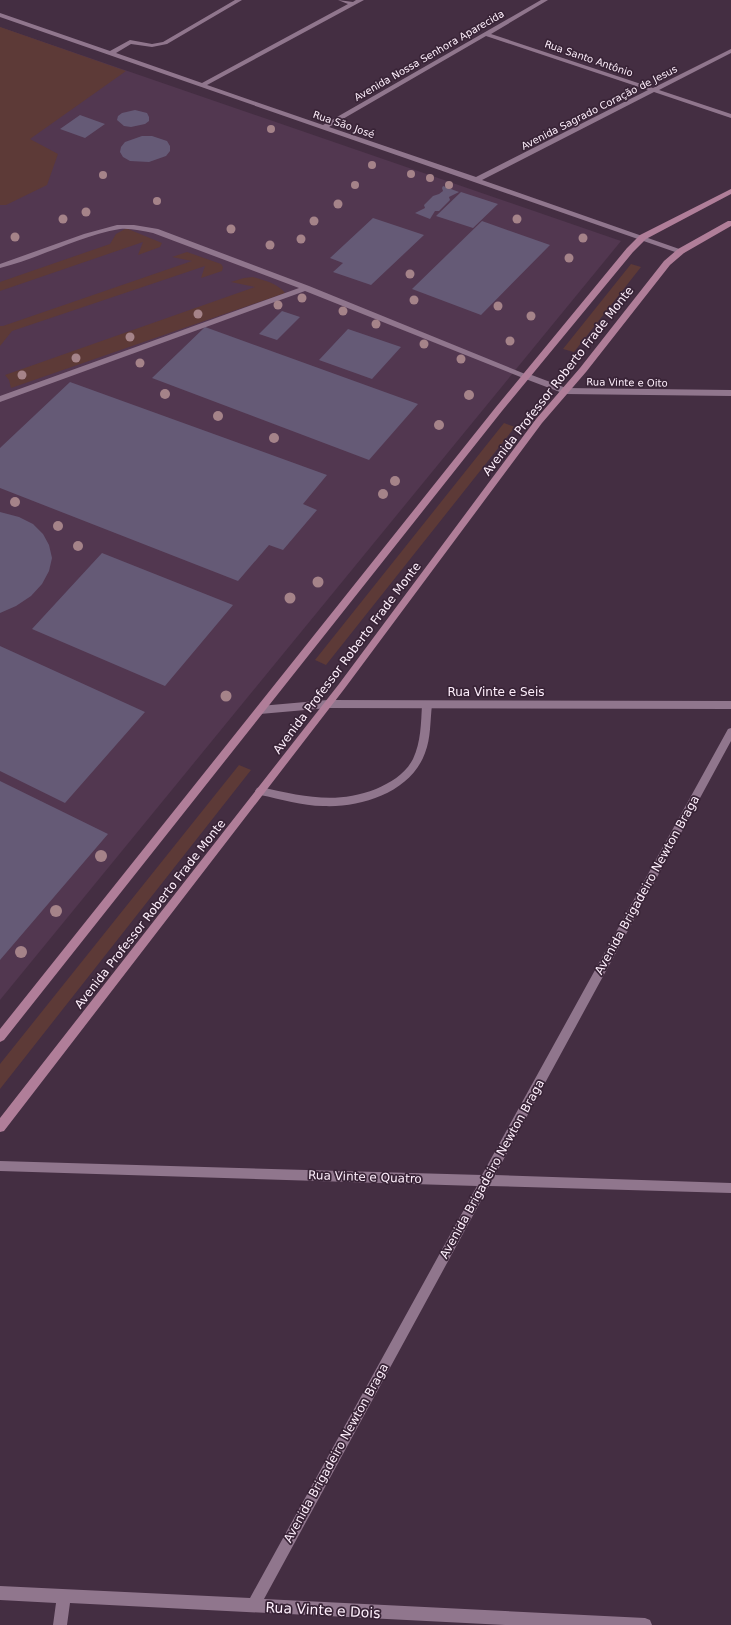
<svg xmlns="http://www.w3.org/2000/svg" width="731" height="1625" viewBox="0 0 731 1625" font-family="'DejaVu Sans',sans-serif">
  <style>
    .built { fill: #523750 }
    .green { fill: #5d3a37 }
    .building { fill: #655a76 }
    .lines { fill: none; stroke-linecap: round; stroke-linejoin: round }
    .service { fill: #90768d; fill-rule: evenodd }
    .minor { fill: #90768d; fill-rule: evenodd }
    .secondary { fill: #b07e99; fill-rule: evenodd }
    .tree { fill: #a58389 }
    .labels { text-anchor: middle; stroke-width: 3.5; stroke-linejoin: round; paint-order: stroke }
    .far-street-label { font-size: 10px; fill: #feeffc; stroke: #392437 }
    .street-label { font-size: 12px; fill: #feeffc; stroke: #392437 }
    .near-street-label { font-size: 14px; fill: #feeffc; stroke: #392437 }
  </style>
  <rect width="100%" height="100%" fill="#442e42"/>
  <!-- built -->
  <path class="built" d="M0,27L621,241L0,1000Z"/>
  <!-- green -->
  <path class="green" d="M0,27L126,71L30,139L58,154L47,185L6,205H0Z
    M125,229H128L162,243L160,247L138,255L143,242L0,291V282L110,244L116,234Z
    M187,252L221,264L223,267L222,271L201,278L205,266L12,331L0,346V326H3L192,261L172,257Z
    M631,264L641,267L574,352L563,349Z
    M253,277C265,281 277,283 285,293L11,388L9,380L5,375L255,287L231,282L244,278Z
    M504,423L515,427L326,665L315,660Z
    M239,765L251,770L0,1089V1064Z"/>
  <!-- building -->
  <path class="building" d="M135,110L147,113L149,117V121L145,124L131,127L124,126L117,120L118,116L122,113Z
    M80,115L105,124L85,138L60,129Z
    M142,136H152L167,141L170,146V151L166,156L149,162L130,161L123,157L120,152L121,147L125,142Z
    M443,186L459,192L449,197L450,200L439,211H435L430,219L415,213L425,208L424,205L433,196L439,194L443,191L442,188Z
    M461,192L498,204L473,228L436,216Z
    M373,218L424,235L371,285L333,272L343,263L330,258Z
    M482,221L550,245L481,315L412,289Z
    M282,311L300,317L277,340L259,334Z
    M205,327L418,404L369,460L152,378Z
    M348,329L401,347L372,379L319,360Z
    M70,382L327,475L303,504L317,510L283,550L269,545L238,581L0,488V448Z
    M0,512L19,517L33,524L43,534L49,545L52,558L49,571L42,584L31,596L16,606L0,613Z
    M102,553L233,605L165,686L32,629Z
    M0,646L145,712L65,803L0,771Z
    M0,781L108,834L0,960Z"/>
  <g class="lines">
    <!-- service -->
    <path class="service" d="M117,225H134L158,229L309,286L530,376L526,378H523L305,291L0,402V396L299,288L153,233C142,231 131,228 120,229C79,236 40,258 0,268V264L84,234Z
      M427,701L432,705C430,721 431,738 425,753C411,792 361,808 323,806C302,806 281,799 260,795L257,794L255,791L257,788L260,787C302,796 335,805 376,789C392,782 405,774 413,759C421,742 421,723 422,705Z"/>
    <!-- minor -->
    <path class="minor" d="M235,0H242L167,44L152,47L131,44L116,53L202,83L348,4L338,0L353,2L356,0H364L207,85L323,125L541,0H548L491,34L653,88L731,49V53L659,90L731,114V118L654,92L482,180L685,251L684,253H678L0,17V13L110,51L130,40L152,44L163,42ZM486,36L648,90L476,177L329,127Z
      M523,374H529L566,388L731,390V396L565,394L523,378Z
      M328,700L731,701V709L328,708L260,714L255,710L260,706Z
      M731,728V741L495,1175L731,1183V1193L489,1186L264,1599L645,1618L650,1620L652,1625H505L70,1603L67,1625H53L56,1603L0,1600V1586L250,1598L477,1186L0,1171V1161L482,1175L728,729Z"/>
    <!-- secondary -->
    <path class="secondary" d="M731,189V194L646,239L633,252L502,411L4,1040L0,1042V1029L496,407L627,248L640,235Z
      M728,221H731V226L684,253L670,265L586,372L542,423L345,688L4,1131L0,1132V1118L339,684L536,419L580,368L664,261L678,249Z"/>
  </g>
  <!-- trees -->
  <g class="tree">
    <circle cx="271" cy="129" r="4"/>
    <circle cx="372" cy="165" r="4"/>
    <circle cx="411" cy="174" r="4"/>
    <circle cx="103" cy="175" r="4"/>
    <circle cx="430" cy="178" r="4"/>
    <circle cx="355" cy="185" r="4"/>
    <circle cx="449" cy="185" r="4"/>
    <circle cx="157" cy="201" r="4"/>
    <circle cx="338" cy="204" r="4.5"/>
    <circle cx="86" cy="212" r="4.5"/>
    <circle cx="63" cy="219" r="4.5"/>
    <circle cx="517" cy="219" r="4.5"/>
    <circle cx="314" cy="221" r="4.5"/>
    <circle cx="231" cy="229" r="4.5"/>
    <circle cx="15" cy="237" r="4.5"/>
    <circle cx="583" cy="238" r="4.5"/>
    <circle cx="301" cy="239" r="4.5"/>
    <circle cx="270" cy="245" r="4.5"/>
    <circle cx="569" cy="258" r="4.5"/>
    <circle cx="410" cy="274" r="4.5"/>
    <circle cx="302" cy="298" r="4.5"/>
    <circle cx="414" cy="300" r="4.5"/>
    <circle cx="278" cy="305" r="4.5"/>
    <circle cx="498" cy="306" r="4.5"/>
    <circle cx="343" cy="311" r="4.5"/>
    <circle cx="198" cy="314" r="4.5"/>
    <circle cx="531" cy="316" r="4.5"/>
    <circle cx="376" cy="324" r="4.5"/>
    <circle cx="130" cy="337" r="4.5"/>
    <circle cx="510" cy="341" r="4.5"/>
    <circle cx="424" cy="344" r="4.5"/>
    <circle cx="76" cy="358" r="4.5"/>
    <circle cx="461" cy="359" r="4.5"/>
    <circle cx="140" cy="363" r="4.5"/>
    <circle cx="22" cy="375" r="4.5"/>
    <circle cx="165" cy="394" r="5"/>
    <circle cx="469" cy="395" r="5"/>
    <circle cx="218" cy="416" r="5"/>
    <circle cx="439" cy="425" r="5"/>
    <circle cx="274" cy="438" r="5"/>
    <circle cx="395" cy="481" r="5"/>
    <circle cx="383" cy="494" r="5"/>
    <circle cx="15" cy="502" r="5"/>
    <circle cx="58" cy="526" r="5"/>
    <circle cx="78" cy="546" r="5"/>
    <circle cx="318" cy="582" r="5.5"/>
    <circle cx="290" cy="598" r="5.5"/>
    <circle cx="226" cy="696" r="5.5"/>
    <circle cx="101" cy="856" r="6"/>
    <circle cx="56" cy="911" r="6"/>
    <circle cx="21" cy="952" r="6"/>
  </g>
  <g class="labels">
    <!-- far-street labels -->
    <g class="far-street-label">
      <text transform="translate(429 55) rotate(-30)" y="4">Avenida Nossa Senhora Aparecida</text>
      <text transform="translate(589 58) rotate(19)" y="4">Rua Santo Antônio</text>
      <text transform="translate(599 107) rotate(-27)" y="4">Avenida Sagrado Coração de Jesus</text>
      <text transform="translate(344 124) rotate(19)" y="4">Rua São José</text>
      <text transform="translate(627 382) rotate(1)" y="4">Rua Vinte e Oito</text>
    </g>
    <!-- street labels -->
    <g class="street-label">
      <text transform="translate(558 381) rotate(-52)" y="4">Avenida Professor Roberto Frade Monte</text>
      <text transform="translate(347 658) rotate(-53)" y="4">Avenida Professor Roberto Frade Monte</text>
      <text x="496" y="696">Rua Vinte e Seis</text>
      <text transform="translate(647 885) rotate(-61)" y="4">Avenida Brigadeiro Newton Braga</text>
      <text transform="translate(150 914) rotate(-52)" y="4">Avenida Professor Roberto Frade Monte</text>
      <text transform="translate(492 1169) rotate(-61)" y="4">Avenida Brigadeiro Newton Braga</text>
      <text transform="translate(365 1177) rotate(2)" y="4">Rua Vinte e Quatro</text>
      <text transform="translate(336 1453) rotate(-61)" y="4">Avenida Brigadeiro Newton Braga</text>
    </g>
    <!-- near-street labels -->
    <g class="near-street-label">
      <text transform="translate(323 1610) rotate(3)" y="5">Rua Vinte e Dois</text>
    </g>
  </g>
</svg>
